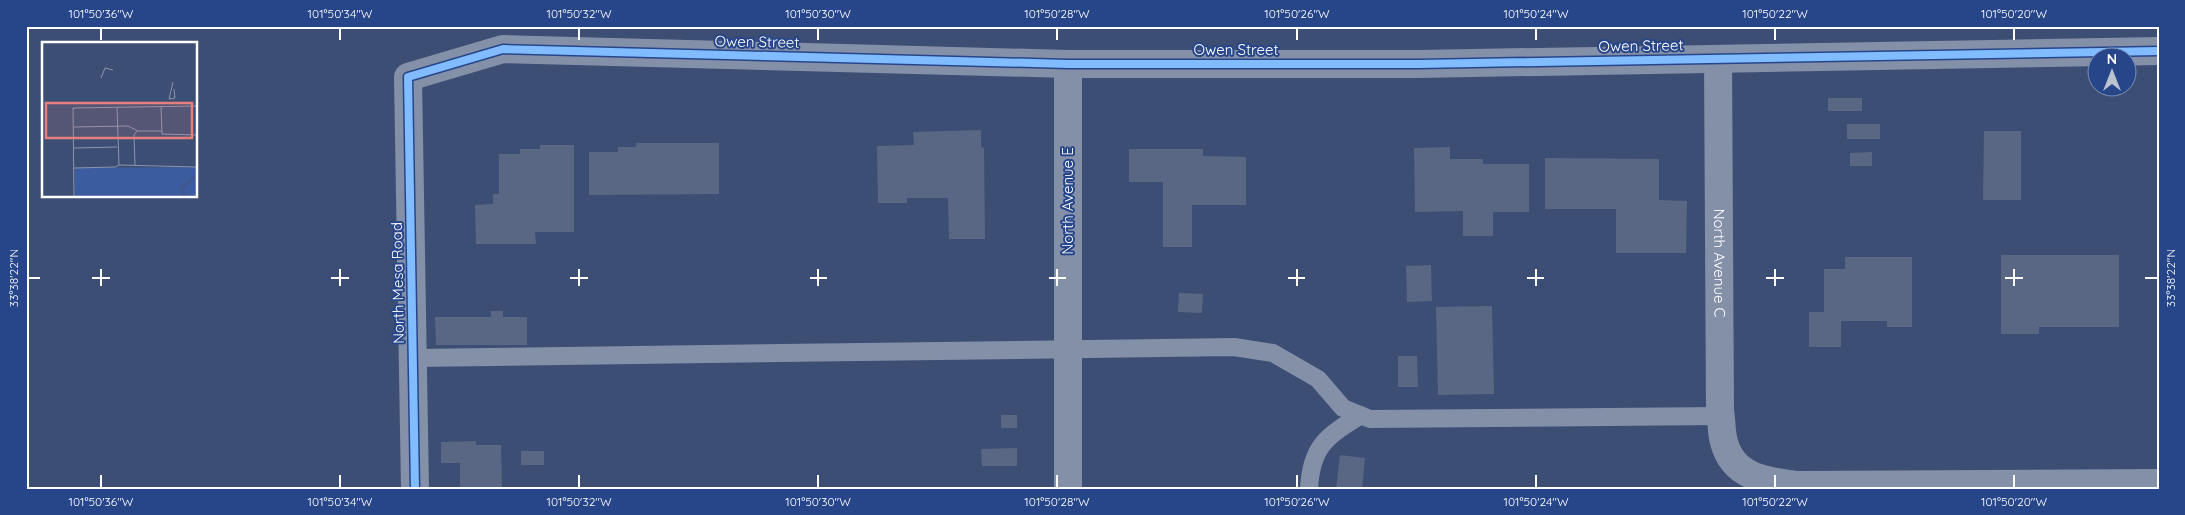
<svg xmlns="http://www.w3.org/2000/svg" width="2185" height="515" viewBox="0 0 2185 515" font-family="Quicksand,sans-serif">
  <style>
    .building { fill: #596784 }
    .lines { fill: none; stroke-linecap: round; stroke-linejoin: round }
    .service { stroke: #848fa8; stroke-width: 18 }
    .minor { stroke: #848fa8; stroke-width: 28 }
    .cycleway-casing { stroke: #27468a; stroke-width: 11 }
    .cycleway { stroke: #80bcff; stroke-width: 8 }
    .ticks { fill: none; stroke: #fff; stroke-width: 2 }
    .labels { text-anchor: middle; stroke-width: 4; stroke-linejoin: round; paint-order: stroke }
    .street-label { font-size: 15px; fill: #fff; stroke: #27468a }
    .inset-river { fill: none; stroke: #405686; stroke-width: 2.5 }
    .inset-road { fill: none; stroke: #8b95ac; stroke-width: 1 }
    .view { fill: #e67e7e; fill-opacity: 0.15; stroke: #e67e7e; stroke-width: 2.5 }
    .inset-edge { fill: none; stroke: #fff; stroke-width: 2.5 }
    .neatline { fill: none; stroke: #fff; stroke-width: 2 }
    .ticks-label { font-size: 12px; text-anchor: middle; fill: #fff }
  </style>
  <rect width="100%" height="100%" fill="#3d4e74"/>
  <!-- building -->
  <path class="building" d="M1828,98H1862V111H1828Z
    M1847,124H1880V139H1847Z
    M981,130V147L984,148L985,239H949L948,198H907V203H878L877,146L914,145L913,132Z
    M1984,131H2021V200H1983Z
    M636,143H719V194L589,195V152H618V147H636Z
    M540,145H574V232H535L536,244H476L475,205L493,204V194H499V154H520V149H540Z
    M1450,147V159H1483V164H1529V212H1493V236H1463V211L1415,212L1414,148Z
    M1129,149H1203V156L1246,157V205H1192V247H1163V182H1129Z
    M1872,152V166H1850V153Z
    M1545,158L1659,159V200L1687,201L1686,253H1616V209H1545Z
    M2001,255H2119V327H2039V334H2001Z
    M1845,257H1912V327H1887V321H1841V347H1809V312H1824V269H1845Z
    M1431,265L1432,301L1407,302L1406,266Z
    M1179,293L1203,294L1202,313L1178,312Z
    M1492,306L1494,394L1438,395L1436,307Z
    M491,311H503V317H527V345H436L435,317H491Z
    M1398,356H1417L1418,387H1398Z
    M1001,415H1017V428H1001Z
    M476,441V445H501L502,489H460V463H441V442Z
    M1017,448V466H982L981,449Z
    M521,451H544V465H521Z
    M1340,455L1365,458L1362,489H1336Z"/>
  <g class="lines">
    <!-- service -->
    <path class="service" d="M413,358L1234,347L1273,353L1318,379L1343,408L1370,419L1721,416
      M1309,489C1311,446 1327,436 1361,415"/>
    <!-- minor -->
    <g class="minor">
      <path id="s1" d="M1718,59L1720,411C1722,421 1721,432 1724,442C1733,477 1765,481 1796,485L2159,483"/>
      <path d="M1068,64V489"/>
      <path d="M415,489L408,77L503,49L1068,64H1419L2159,51"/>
    </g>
    <defs>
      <path id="cycleway" d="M415,489L408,77L503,49L1068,64H1419L2159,51"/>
    </defs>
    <!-- cycleway casing -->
    <use href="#cycleway" class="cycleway-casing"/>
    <!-- cycleway -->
    <use href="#cycleway" class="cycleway"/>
  </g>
  <!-- ticks -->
  <path class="ticks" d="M101,28V40M340,28V40M579,28V40M818,28V40M1057,28V40M1297,28V40M1536,28V40M1775,28V40M2014,28V40M101,269V286M340,269V286M579,269V286M818,269V286M1057,269V286M1297,269V286M1536,269V286M1775,269V286M2014,269V286M28,278H40M92,278H110M331,278H349M570,278H588M810,278H827M1049,278H1066M1288,278H1305M1527,278H1544M1766,278H1784M2005,278H2023M2145,278H2158M101,475V488M340,475V488M579,475V488M818,475V488M1057,475V488M1297,475V488M1536,475V488M1775,475V488M2014,475V488"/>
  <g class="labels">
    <!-- street labels -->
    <g class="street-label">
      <text transform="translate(757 42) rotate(1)" y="5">Owen Street</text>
      <text transform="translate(1641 46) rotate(-1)" y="5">Owen Street</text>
      <text x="1236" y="55">Owen Street</text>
      <text transform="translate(1068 201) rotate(-90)" y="5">North Avenue E</text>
      <text dy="5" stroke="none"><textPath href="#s1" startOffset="204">North Avenue C</textPath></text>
      <text transform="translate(398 283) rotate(-91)" y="5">North Mesa Road</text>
    </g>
  </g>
  <!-- overview -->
  <g transform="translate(42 42)">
    <rect width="155" height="155" fill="#3d4e74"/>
    <path d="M155,125V155H33V126Z" fill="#3c5ca0"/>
    <path class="inset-river" d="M143,155L139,146L155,133"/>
    <path class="inset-road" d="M59,36L63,26L71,28M131,40L127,57L133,56L132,47M75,65L77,123M119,65L120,92L155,93M32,85L86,84L96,89H119M32,106L75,105M93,123L92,93L95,89M32,126L73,125L77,123L155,125M32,155L31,66L155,64"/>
    <path class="view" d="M4,61H150V96H4Z"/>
    <rect width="155" height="155" class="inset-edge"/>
  </g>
  <!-- border -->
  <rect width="2185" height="515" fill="none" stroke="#27468a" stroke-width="55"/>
  <!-- north arrow -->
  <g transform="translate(2112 72)"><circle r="24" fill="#27468a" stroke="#7d90b9"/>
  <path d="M0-4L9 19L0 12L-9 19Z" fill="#bbc1ce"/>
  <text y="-8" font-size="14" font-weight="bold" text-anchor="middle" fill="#ffffff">N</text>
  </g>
  <rect x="28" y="28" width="2130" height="460" class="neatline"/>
  <g class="ticks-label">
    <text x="101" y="18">101°50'36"W</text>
    <text x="340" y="18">101°50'34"W</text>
    <text x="579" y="18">101°50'32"W</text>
    <text x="818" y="18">101°50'30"W</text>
    <text x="1057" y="18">101°50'28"W</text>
    <text x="1297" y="18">101°50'26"W</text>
    <text x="1536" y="18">101°50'24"W</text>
    <text x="1775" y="18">101°50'22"W</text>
    <text x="2014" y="18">101°50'20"W</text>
    <text transform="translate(14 278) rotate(-90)" y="4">33°38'22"N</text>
    <text transform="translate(2171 278) rotate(-90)" y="4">33°38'22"N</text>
    <text x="101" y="506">101°50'36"W</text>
    <text x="340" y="506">101°50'34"W</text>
    <text x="579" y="506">101°50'32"W</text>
    <text x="818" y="506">101°50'30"W</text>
    <text x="1057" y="506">101°50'28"W</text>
    <text x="1297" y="506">101°50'26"W</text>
    <text x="1536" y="506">101°50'24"W</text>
    <text x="1775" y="506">101°50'22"W</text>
    <text x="2014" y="506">101°50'20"W</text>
  </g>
</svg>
